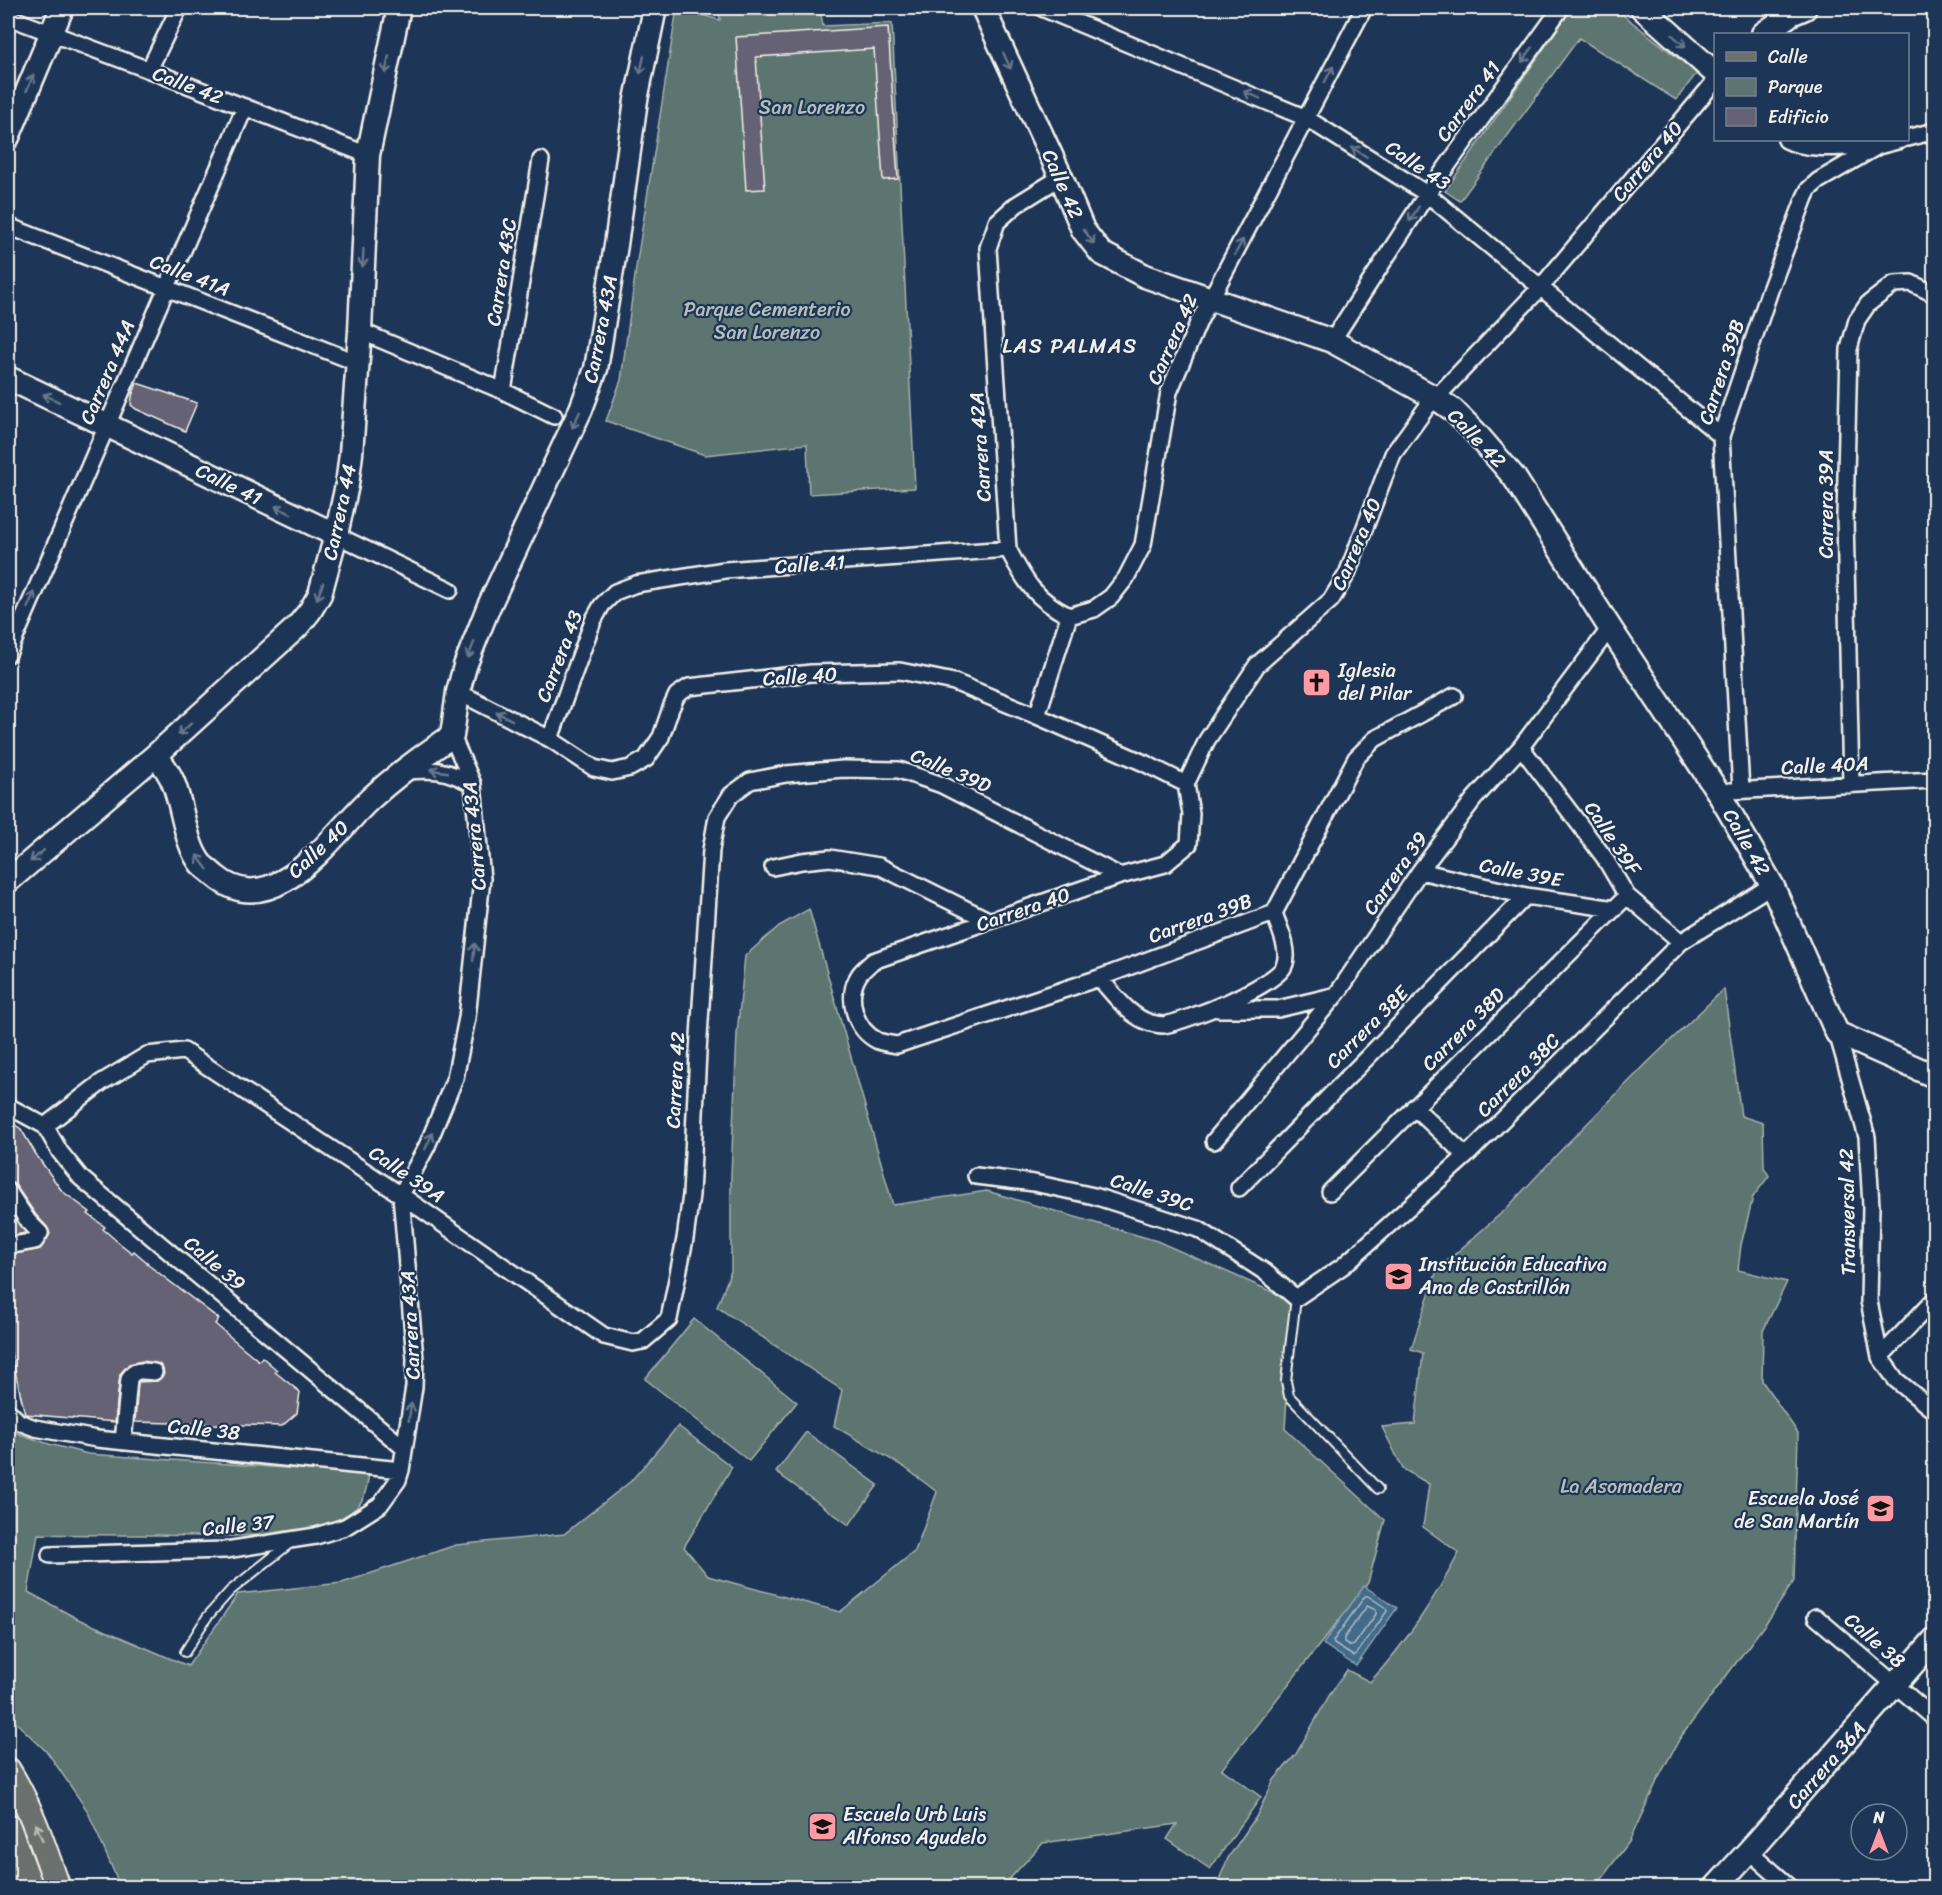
<svg xmlns="http://www.w3.org/2000/svg" width="1942" height="1895" viewBox="0 0 1942 1895" font-family="Sriracha,sans-serif">
  <style>
    .green { fill: #5c7470; stroke: #a8b2ac; stroke-width: 1.5 }
    .water { fill: #436b8a; stroke: #8aa1b0; stroke-width: 1.5 }
    .lines { fill: none; stroke-linecap: round; stroke-linejoin: round }
    .shore { stroke: #adbbc2; stroke-width: 1.5 }
    .building { fill: #666275; stroke: #f4f1e8; stroke-width: 1.5 }
    .lane-casing { stroke: #f4f1e8; stroke-width: 12 }
    .street-casing { stroke: #f4f1e8; stroke-width: 20 }
    .secondary-casing { stroke: #f4f1e8; stroke-width: 27 }
    .primary-casing { stroke: #f4f1e8; stroke-width: 28 }
    .lane { stroke: #1d3557; stroke-width: 8 }
    .street { stroke: #1d3557; stroke-width: 15 }
    .secondary { stroke: #1d3557; stroke-width: 22 }
    .primary { stroke: #6b706d; stroke-width: 24 }
    .oneway { stroke: #68778a }
    .oneway2 { stroke: #bdbdb7 }
    .labels { text-anchor: middle; stroke-width: 4.5; stroke-linejoin: round; paint-order: stroke }
    .street-label { font-size: 20px; fill: #f4f1e8; stroke: #1d3557 }
    .park-label { font-size: 20px; fill: #b7bfb8; stroke: #1d3557 }
    .poi-label { font-size: 20px; fill: #f4f1e8; stroke: #1d3557; text-anchor: start }
    .neighbourhood-label { font-size: 21px; letter-spacing: 1.5px; fill: #f4f1e8; stroke: #1d3557 }
  </style>
  <rect width="100%" height="100%" fill="#1d3557"/>
  <filter id="ink" filterUnits="userSpaceOnUse"><feTurbulence type="fractalNoise" baseFrequency=".0167" numOctaves="2"/><feDisplacementMap in="SourceGraphic" scale="12" xChannelSelector="R" yChannelSelector="G"/><feConvolveMatrix kernelMatrix="1 2 1 2 8 2 1 2 1" color-interpolation-filters="sRGB"/></filter>
  <g filter="url(#ink)">
    <!-- green -->
    <path class="green" d="M677,8L720,20L719,8H820L823,26L892,23L915,488L809,494L807,444L705,455L606,421L621,380L637,261Z
      M1572,8H1614L1697,73L1676,100L1579,38L1460,201L1445,191Z
      M809,909L893,1205L987,1191L1157,1241L1293,1301L1285,1429L1385,1520L1368,1583L1222,1769L1261,1797L1210,1869L1167,1839L1177,1824L1043,1843L1002,1887L121,1888L87,1810L48,1753L8,1715V1430L49,1444L88,1454L369,1474C367,1486 365,1500 356,1508C316,1543 209,1536 158,1535C118,1535 78,1535 38,1534L28,1592L78,1619L188,1666L238,1594L342,1583L456,1545L564,1534L631,1481L678,1426L732,1467L684,1547L708,1576L840,1612L915,1551L937,1492L904,1467L834,1426L842,1390L717,1307L731,1271V1175L737,1034L745,956L779,926Z
      M1724,989L1741,1116L1763,1123L1764,1167L1769,1176L1753,1197L1741,1245L1738,1270L1787,1282L1763,1331L1762,1381L1798,1433L1794,1581L1771,1616L1680,1738L1658,1779L1629,1842L1595,1887H1216L1228,1858L1256,1817L1274,1780L1296,1754L1329,1696L1347,1670L1370,1682C1407,1642 1433,1601 1459,1553L1423,1527L1429,1484L1403,1469L1382,1427L1415,1424L1423,1353L1411,1349L1437,1270L1506,1209L1566,1145L1647,1063Z
      M694,1319L797,1402L749,1461L645,1379Z
      M806,1432L878,1485L849,1525L776,1472Z"/>
    <!-- water -->
    <path class="water" d="M1364,1586L1397,1608L1356,1666L1323,1644Z"/>
    <g class="lines">
      <!-- shore -->
      <path class="shore" d="M1365,1596H1368L1386,1608L1387,1611L1356,1655L1353,1656L1334,1644L1333,1641Z
        M1367,1606L1376,1610V1614L1354,1645L1351,1646L1344,1642V1638Z"/>
    </g>
    <!-- building -->
    <path class="building" d="M888,27L898,179L883,180L874,49L756,57L765,189L746,190L736,37Z
      M137,383L197,403L185,431L136,409L131,405L132,396Z
      M8,1120L21,1129L37,1156L62,1191L90,1212L88,1214L105,1227L103,1229L118,1242L132,1253L134,1251L148,1263L147,1264L219,1319L215,1324L259,1361L262,1357L277,1370L275,1372L300,1392L297,1413L282,1426L135,1422L138,1382L157,1381L164,1374L163,1369L159,1364L143,1361L129,1364L120,1374L115,1422L25,1414L8,1341V1255L40,1249L50,1234L47,1227L36,1215L16,1186L8,1181Z
      M8,1208L20,1226L26,1233L8,1236Z"/>
    <g class="lines">
      <defs>
        <path id="lane" d="M1296,1298L1286,1381L1289,1396L1378,1489
          M185,1652L207,1617L230,1591L289,1544"/>
        <path id="street" d="M1042,8L1306,118L1427,194L1721,436
          M8,17L149,70L368,155
          M149,70L179,8
          M1908,138L1934,131
          M1786,140C1808,152 1850,146 1875,146
          M1061,177L1016,205L997,222L988,248L1008,549C1025,582 1035,599 1069,616
          M8,226L358,363
          M360,331L503,391L554,416
          M1332,341L1427,194L1561,8
          M503,391L541,160
          M336,535L450,590
          M1069,616L1094,609L1111,597L1126,578L1143,545L1169,392L1199,321L1364,8
          M8,654L245,107
          M458,692L550,739L594,768L612,772L630,768L646,759L661,737L671,708L677,695L689,687L811,673L900,671L954,682L1037,716L1144,763L1186,784
          M1454,696L1375,739L1356,758L1274,913L1099,978L897,1045C891,1044 884,1043 878,1041C855,1030 845,997 859,975C862,970 869,965 873,961L1120,876L1165,864L1189,844L1191,814L1186,784L1207,740L1257,665L1331,600L1347,574L1393,454L1427,407L1541,287L1716,80
          M1037,716L1069,616
          M550,739L593,621L602,605L615,592L636,584L725,570L1008,549
          M1521,747L1604,857L1627,896L1681,942
          M404,771C435,769 445,769 473,784
          M1851,785L1845,517L1849,349L1857,320L1868,304L1894,284L1911,283L1934,294
          M1741,790L1721,436L1770,290L1805,197L1809,189L1818,181L1878,146L1901,140
          M1730,791L1934,780
          M773,867L802,861L830,858L879,866L988,920
          M1420,871L1526,896L1615,909
          M1099,978C1114,994 1129,1017 1151,1023C1155,1024 1160,1025 1164,1025C1187,1021 1275,986 1284,966C1291,951 1279,928 1274,913
          M1218,1009H1278L1333,996
          M1837,1033L1867,1137L1871,1206L1869,1301L1880,1357L1896,1380L1934,1411
          M8,1106L45,1126L60,1152L81,1178L404,1448
          M1414,1107L1466,1156
          M45,1126L102,1082L147,1055L184,1051L401,1195L604,1336L633,1343L643,1341L669,1319L685,1239L691,1195L698,1052L711,850L717,817L731,795L750,781L786,774L843,769L899,770L942,785L1120,876
          M1214,1141L1339,991L1420,871L1474,799L1521,747L1610,628
          M976,1176L1034,1183L1094,1196L1198,1229L1265,1272L1296,1298L1343,1266L1466,1156L1681,942L1772,885
          M1239,1188L1526,896
          M8,1191L28,1221L40,1233L35,1241L8,1246
          M1330,1192L1627,896
          M1880,1357L1934,1300
          M8,1411L19,1422L35,1428L97,1439L401,1470
          M123,1442L129,1379C134,1368 144,1371 154,1372
          M50,1555L226,1550L316,1536L345,1527L380,1505L398,1480L401,1470L414,1387L415,1359L401,1195L427,1146L455,1078L467,1018L482,879L473,784L452,736
          M1816,1617L1934,1718
          M1749,1851L1791,1888"/>
        <path id="secondary" d="M983,8L1061,177L1083,230L1101,253L1145,276L1332,341L1437,399L1453,410L1475,432L1514,477L1610,628L1718,792L1772,885L1837,1033L1934,1076
          M1642,8L1716,74
          M1763,34L1791,14L1805,8
          M8,137L62,8
          M8,378L336,535
          M156,755C162,763 169,772 173,782C183,806 185,844 201,864C205,868 211,872 215,876C273,925 331,836 369,800C396,775 422,756 452,736L458,692L465,666L488,608L581,409L596,369L616,245L636,100L655,8
          M8,881L156,755L297,627L310,611L320,594L336,535L347,485L351,454L360,331L368,155L399,8
          M1715,1888L1757,1842L1934,1640"/>
        <path id="primary" d="M8,1770C31,1807 44,1847 58,1888
          M8,1827L31,1888
          M8,1883L10,1888"/>
      </defs>
      <!-- lane casing -->
      <use href="#lane" class="lane-casing"/>
      <!-- street casing -->
      <use href="#street" class="street-casing"/>
      <!-- secondary casing -->
      <use href="#secondary" class="secondary-casing"/>
      <!-- primary casing -->
      <use href="#primary" class="primary-casing"/>
      <!-- lane -->
      <use href="#lane" class="lane"/>
      <!-- street -->
      <use href="#street" class="street"/>
      <!-- secondary -->
      <use href="#secondary" class="secondary"/>
      <!-- primary -->
      <use href="#primary" class="primary"/>
    </g>
    <!-- one-way arrows -->
    <defs><path id="oneway-shaft" d="M-6 0H5M1.5-3L5.5 0L1.5 3" fill="none" stroke-width="1.6" stroke-linecap="round" stroke-linejoin="round" transform="scale(1.5)"/></defs>
    <g class="oneway">
      <use href="#oneway-shaft" transform="translate(1679 41) rotate(42)"/>
      <use href="#oneway-shaft" transform="translate(1527 55) rotate(126)"/>
      <use href="#oneway-shaft" transform="translate(1007 61) rotate(65)"/>
      <use href="#oneway-shaft" transform="translate(387 65) rotate(102)"/>
      <use href="#oneway-shaft" transform="translate(642 65) rotate(102)"/>
      <use href="#oneway-shaft" transform="translate(1329 74) rotate(-62)"/>
      <use href="#oneway-shaft" transform="translate(30 83) rotate(-67)"/>
      <use href="#oneway-shaft" transform="translate(1252 95) rotate(-157)"/>
      <use href="#oneway-shaft" transform="translate(1359 152) rotate(-148)"/>
      <use href="#oneway-shaft" transform="translate(1414 214) rotate(123)"/>
      <use href="#oneway-shaft" transform="translate(1089 237) rotate(54)"/>
      <use href="#oneway-shaft" transform="translate(1239 247) rotate(-62)"/>
      <use href="#oneway-shaft" transform="translate(363 258) rotate(93)"/>
      <use href="#oneway-shaft" transform="translate(51 398) rotate(-154)"/>
      <use href="#oneway-shaft" transform="translate(576 420) rotate(115)"/>
      <use href="#oneway-shaft" transform="translate(283 510) rotate(-154)"/>
      <use href="#oneway-shaft" transform="translate(320 591) rotate(110)"/>
      <use href="#oneway-shaft" transform="translate(31 600) rotate(-67)"/>
      <use href="#oneway-shaft" transform="translate(471 650) rotate(112)"/>
      <use href="#oneway-shaft" transform="translate(504 716) rotate(-153)"/>
      <use href="#oneway-shaft" transform="translate(185 729) rotate(138)"/>
      <use href="#oneway-shaft" transform="translate(439 771) rotate(-172)"/>
      <use href="#oneway-shaft" transform="translate(37 856) rotate(140)"/>
      <use href="#oneway-shaft" transform="translate(202 862) rotate(-127)"/>
      <use href="#oneway-shaft" transform="translate(474 952) rotate(-84)"/>
      <use href="#oneway-shaft" transform="translate(429 1141) rotate(-65)"/>
      <use href="#oneway-shaft" transform="translate(410 1412) rotate(-81)"/>
    </g>
    <use class="oneway2" href="#oneway-shaft" transform="translate(39 1832) rotate(-113)"/>
  </g>
  <!-- icons -->
  <defs>
    <symbol id="church-square" viewBox="-11 -11 22 22"><rect x="-9" y="-9" width="18" height="18" rx="4" fill="#ff9aa2" stroke="#1d3557"/><path d="M-1.2-6h2.4v3.5h3.3v2.4h-3.3V6h-2.4V-.1h-3.3v-2.4h3.3Z" fill="#111"/></symbol>
    <symbol id="school-square" viewBox="-11 -11 22 22"><rect x="-9" y="-9" width="18" height="18" rx="4" fill="#ff9aa2" stroke="#1d3557"/><path d="M0-5L7-2L0 1L-7-2ZM-4 1L0 2.5L4 1V4Q0 6-4 4Z" fill="#111"/></symbol>
  </defs>
  <g fill-rule="evenodd">
    <use href="#church-square" x="1300" y="666" width="33" height="33"/>
    <use href="#school-square" x="1382" y="1260" width="33" height="33"/>
    <use href="#school-square" x="1864" y="1492" width="33" height="33"/>
    <use href="#school-square" x="806" y="1810" width="33" height="33"/>
  </g>
  <g class="labels">
    <!-- street labels -->
    <g class="street-label">
      <text transform="translate(188 85) rotate(21)" y="7">Calle 42</text>
      <text transform="translate(1468 101) rotate(-54)" y="7">Carrera 41</text>
      <text transform="translate(1647 161) rotate(-50)" y="7">Carrera 40</text>
      <text transform="translate(1418 165) rotate(34)" y="7">Calle 43</text>
      <text transform="translate(1063 184) rotate(66)" y="7">Calle 42</text>
      <text transform="translate(501 272) rotate(-81)" y="7">Carrera 43C</text>
      <text transform="translate(190 275) rotate(21)" y="7">Calle 41A</text>
      <text transform="translate(600 329) rotate(-79)" y="7">Carrera 43A</text>
      <text transform="translate(1172 339) rotate(-66)" y="7">Carrera 42</text>
      <text transform="translate(107 372) rotate(-67)" y="7">Carrera 44A</text>
      <text transform="translate(1721 372) rotate(-72)" y="7">Carrera 39B</text>
      <text transform="translate(1477 438) rotate(46)" y="7">Calle 42</text>
      <text transform="translate(980 447) rotate(-94)" y="7">Carrera 42A</text>
      <text transform="translate(229 484) rotate(26)" y="7">Calle 41</text>
      <text transform="translate(1826 504) rotate(-90)" y="7">Carrera 39A</text>
      <text transform="translate(339 512) rotate(-78)" y="7">Carrera 44</text>
      <text transform="translate(1356 544) rotate(-67)" y="7">Carrera 40</text>
      <text transform="translate(810 564) rotate(-4)" y="7">Calle 41</text>
      <text transform="translate(559 656) rotate(-69)" y="7">Carrera 43</text>
      <text transform="translate(800 676) rotate(-4)" y="7">Calle 40</text>
      <text transform="translate(1825 765) rotate(-3)" y="7">Calle 40A</text>
      <text transform="translate(951 770) rotate(23)" y="7">Calle 39D</text>
      <text transform="translate(474 836) rotate(-95)" y="7">Carrera 43A</text>
      <text transform="translate(1613 838) rotate(56)" y="7">Calle 39F</text>
      <text transform="translate(1747 842) rotate(60)" y="7">Calle 42</text>
      <text transform="translate(318 849) rotate(-43)" y="7">Calle 40</text>
      <text transform="translate(1521 872) rotate(11)" y="7">Calle 39E</text>
      <text transform="translate(1395 873) rotate(-55)" y="7">Carrera 39</text>
      <text transform="translate(1023 909) rotate(-19)" y="7">Carrera 40</text>
      <text transform="translate(1200 918) rotate(-20)" y="7">Carrera 39B</text>
      <text transform="translate(1367 1027) rotate(-45)" y="7">Carrera 38E</text>
      <text transform="translate(1463 1029) rotate(-45)" y="7">Carrera 38D</text>
      <text transform="translate(1518 1075) rotate(-45)" y="7">Carrera 38C</text>
      <text transform="translate(675 1080) rotate(-87)" y="7">Carrera 42</text>
      <text transform="translate(407 1174) rotate(34)" y="7">Calle 39A</text>
      <text transform="translate(1152 1192) rotate(18)" y="7">Calle 39C</text>
      <text transform="translate(1847 1212) rotate(-91)" y="7">Transversal 42</text>
      <text transform="translate(215 1263) rotate(40)" y="7">Calle 39</text>
      <text transform="translate(410 1325) rotate(-93)" y="7">Carrera 43A</text>
      <text transform="translate(204 1429) rotate(6)" y="7">Calle 38</text>
      <text transform="translate(238 1525) rotate(-6)" y="7">Calle 37</text>
      <text transform="translate(1875 1640) rotate(41)" y="7">Calle 38</text>
      <text transform="translate(1826 1765) rotate(-49)" y="7">Carrera 36A</text>
    </g>
    <!-- park labels -->
    <g class="park-label">
      <text x="812" y="114">San Lorenzo</text>
      <text x="767" y="316">Parque Cementerio<tspan x="767" dy="23">San Lorenzo</tspan></text>
      <text x="1621" y="1493">La Asomadera</text>
    </g>
    <!-- poi labels -->
    <g class="poi-label">
      <text x="1338" y="677">Iglesia<tspan x="1338" dy="23">del Pilar</tspan></text>
      <text x="1419" y="1271">Institución Educativa<tspan x="1419" dy="23">Ana de Castrillón</tspan></text>
      <text x="1859" y="1505" text-anchor="end">Escuela José<tspan x="1859" dy="23">de San Martín</tspan></text>
      <text x="843" y="1821">Escuela Urb Luis<tspan x="843" dy="23">Alfonso Agudelo</tspan></text>
    </g>
    <!-- neighbourhood labels -->
    <g class="neighbourhood-label">
      <text x="1070" y="353">LAS PALMAS</text>
    </g>
  </g>
  <!-- margin -->
  <rect width="1942" height="1895" fill="none" stroke="#1d3557" stroke-width="30"/>
  <rect x="15" y="15" width="1912" height="1865" fill="none" stroke="#f4f1e8" stroke-width="2" filter="url(#ink)"/>
  <!-- legend -->
  <rect x="1714" y="33" width="195" height="108" fill="#1d3557" stroke="#738091" stroke-width="1.5"/>
  <rect x="1726" y="52" width="30" height="9" fill="#6b706d" stroke="#738091" stroke-width="1.5"/>
  <text x="1768" y="63" font-size="18" fill="#f4f1e8">Calle</text>
  <rect x="1726" y="78" width="30" height="18" fill="#5c7470" stroke="#738091" stroke-width="1.5"/>
  <text x="1768" y="93" font-size="18" fill="#f4f1e8">Parque</text>
  <rect x="1726" y="108" width="30" height="18" fill="#666275" stroke="#738091" stroke-width="1.5"/>
  <text x="1768" y="123" font-size="18" fill="#f4f1e8">Edificio</text>
  <!-- north arrow -->
  <g transform="translate(1879 1832)"><circle r="28" fill="#1d3557" stroke="#738091" stroke-width="1.5"/>
  <path d="M0-4.5L10 22L0 15L-10 22Z" fill="#ff9aa2"/>
  <text y="-9" font-size="16" font-weight="bold" text-anchor="middle" fill="#f4f1e8">N</text>
  </g>
</svg>
